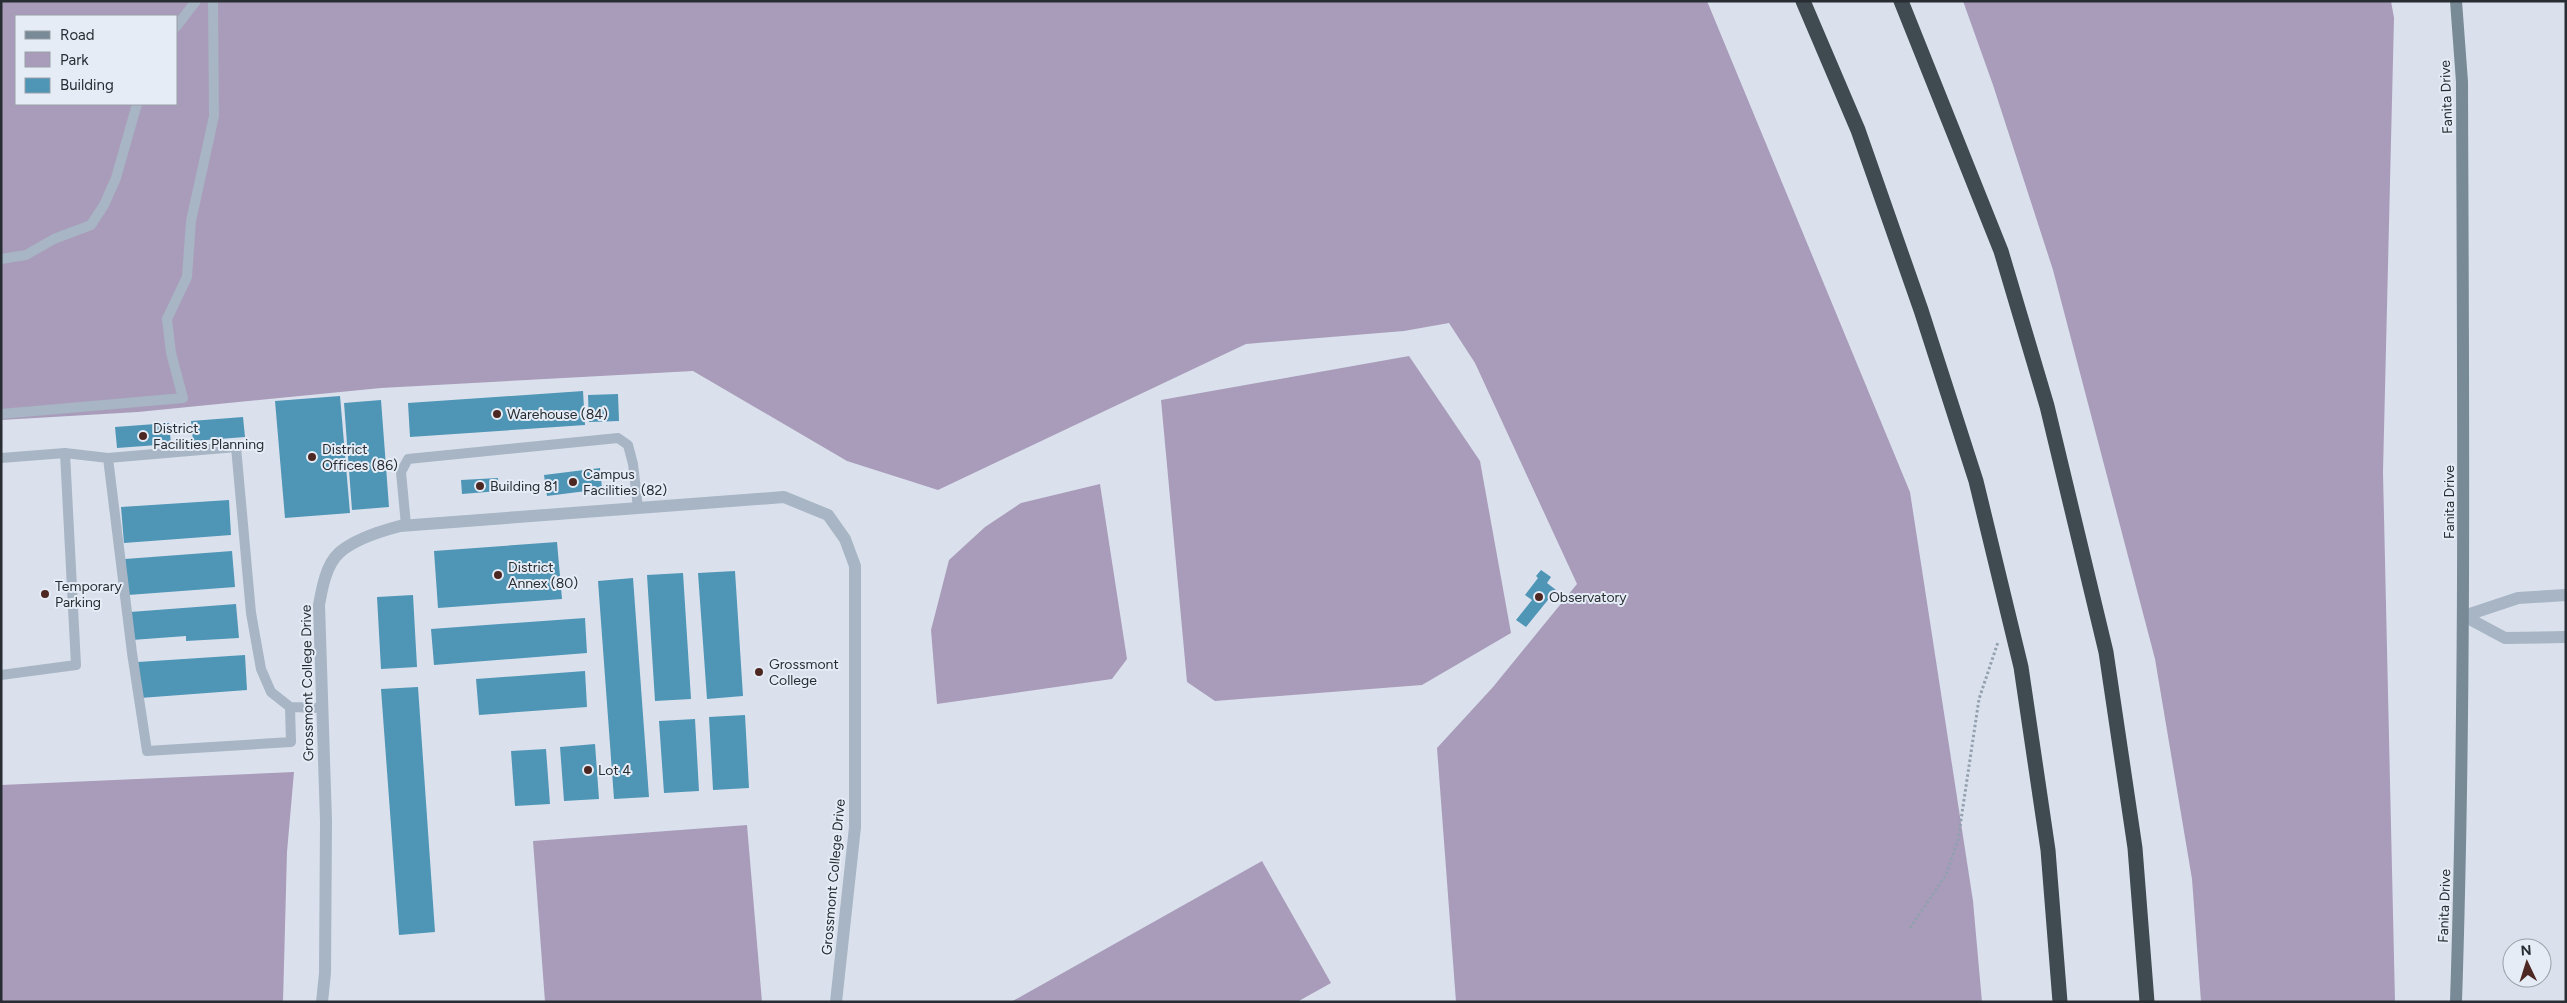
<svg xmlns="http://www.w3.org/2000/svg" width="2567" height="1003" viewBox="0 0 2567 1003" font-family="Figtree,sans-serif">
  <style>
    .green { fill: #a99cba; fill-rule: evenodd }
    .building { fill: #4f95b6 }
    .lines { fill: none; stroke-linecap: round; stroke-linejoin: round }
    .path { stroke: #92a0af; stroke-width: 3; stroke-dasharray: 2.5 2.5; stroke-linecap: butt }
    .service { stroke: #a7b5c4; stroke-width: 10 }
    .tertiary { stroke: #a7b5c4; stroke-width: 12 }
    .secondary { stroke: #798a97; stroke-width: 12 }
    .motorway { stroke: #3f4a51; stroke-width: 15 }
    .poi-dot { fill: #4d2822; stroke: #e5ecf6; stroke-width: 2 }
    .labels { text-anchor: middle; stroke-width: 4; stroke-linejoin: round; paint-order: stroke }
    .street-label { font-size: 14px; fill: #272d32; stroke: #e5ecf6 }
    .poi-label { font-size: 14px; fill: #272d32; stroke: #e5ecf6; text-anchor: start }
  </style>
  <rect width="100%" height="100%" fill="#dae1ed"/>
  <!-- green -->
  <path class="green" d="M1,1H1707L1910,492L1973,901L1982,1002H1456L1437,748L1493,687L1577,584L1475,363L1449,323L1404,331L1246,344L938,490L847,461L693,371L381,388L138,412L1,420ZM16,16H176V104H16Z
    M1963,1H2391L2394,18L2383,472L2395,1002H2201L2192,879L2155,659L2053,270L1993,85Z
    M1409,356L1480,461L1511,633L1422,685L1215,701L1187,682L1161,400Z
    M1100,484L1127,659L1112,679L937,704L931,630L949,560L985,527L1021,503Z
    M294,772L287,852L283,1002H1V785Z
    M747,825L762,1002H545L533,841Z
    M1262,861L1331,983L1297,1002H1011Z"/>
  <!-- building -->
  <path class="building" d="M583,391L585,425L410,437L408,403Z
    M618,394L619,421L589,422L588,395Z
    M340,396L350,513L285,518L275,401Z
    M381,400L389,507L352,510L344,403Z
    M243,417L245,437L193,441L191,421Z
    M169,423L171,444L117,448L115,427Z
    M600,468L602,489L547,496L544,475Z
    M498,478L499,491L462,494L461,480Z
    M229,500L231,535L124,543L121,507Z
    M557,542L562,599L438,608L434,551Z
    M232,551L235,587L128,595L125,559Z
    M1541,570L1551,577L1547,583L1556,590L1526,627L1516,620L1532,600L1525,595L1538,578L1536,576Z
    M735,571L743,696L707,699L698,573Z
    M683,573L691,699L655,701L647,575Z
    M633,578L649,797L614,799L598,581Z
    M413,595L417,667L381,669L377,597Z
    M236,604L239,638L186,641V636L132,640L130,612Z
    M585,618L587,653L434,665L431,629Z
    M245,655L247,690L140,698L138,662Z
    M585,671L587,707L479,715L476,679Z
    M418,687L435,932L399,935L381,689Z
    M745,715L749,788L713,790L709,717Z
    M695,719L699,791L664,793L659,721Z
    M595,744L599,799L564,801L560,747Z
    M546,749L550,804L515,806L511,751Z"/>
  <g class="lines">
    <!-- path -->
    <path class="path" d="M1910,928L1946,875L1958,840L1979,699L1998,642"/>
    <!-- service -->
    <path class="service" d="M176,27L196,1
      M1,259L26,255L54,239L91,225L104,205L116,178L137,104
      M1,414L183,398L171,353L167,319L187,277L191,221L214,116L213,1
      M1,458L65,453L108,458
      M406,525L401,472L408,459L618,438L628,445L633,464L638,508
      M1,675L76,665L65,453
      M290,707L291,742L147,751L132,653L108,458L236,447L251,613L261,669L271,692L290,707L322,708"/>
    <!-- tertiary -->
    <path class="tertiary" d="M2464,616L2505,638L2566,637
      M2464,616L2518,598L2566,595
      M322,1002L325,973L326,821L319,605C322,588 326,565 339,553C353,540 381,531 400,526L784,497L828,515L845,539L855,566V827L836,1002"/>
    <!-- secondary -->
    <path class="secondary" d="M2456,1002C2466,695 2463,389 2462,82L2456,1"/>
    <!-- motorway -->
    <path class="motorway" d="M1803,1L1858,130L1921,310L1976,481L2021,667L2048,850L2060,1002
      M1901,1L2001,251L2047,406L2106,652L2135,848L2147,1002"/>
  </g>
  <!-- markers -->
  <g class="poi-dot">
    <circle cx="497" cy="414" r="5"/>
    <circle cx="143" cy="436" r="5"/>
    <circle cx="312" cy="457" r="5"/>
    <circle cx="573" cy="482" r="5"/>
    <circle cx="480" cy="486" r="5"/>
    <circle cx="498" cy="575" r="5"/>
    <circle cx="45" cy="594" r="5"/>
    <circle cx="1539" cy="597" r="5"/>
    <circle cx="759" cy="672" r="5"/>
    <circle cx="588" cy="770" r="5"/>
  </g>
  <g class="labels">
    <!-- street labels -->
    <g class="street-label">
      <text transform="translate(2446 97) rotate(-92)" y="5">Fanita Drive</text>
      <text transform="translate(2449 502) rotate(-90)" y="5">Fanita Drive</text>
      <text transform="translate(307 683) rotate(-91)" y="5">Grossmont College Drive</text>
      <text transform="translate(833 877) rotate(-85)" y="5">Grossmont College Drive</text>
      <text transform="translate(2444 906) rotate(-88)" y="5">Fanita Drive</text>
    </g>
    <!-- poi labels -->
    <g class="poi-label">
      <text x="507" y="419">Warehouse (84)</text>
      <text x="153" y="433">District<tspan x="153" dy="16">Facilities Planning</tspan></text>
      <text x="322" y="454">District<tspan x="322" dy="16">Offices (86)</tspan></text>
      <text x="583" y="479">Campus<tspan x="583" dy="16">Facilities (82)</tspan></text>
      <text x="490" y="491">Building 81</text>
      <text x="508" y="572">District<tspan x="508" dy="16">Annex (80)</tspan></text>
      <text x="55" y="591">Temporary<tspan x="55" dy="16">Parking</tspan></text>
      <text x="1549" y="602">Observatory</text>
      <text x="769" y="669">Grossmont<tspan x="769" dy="16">College</tspan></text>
      <text x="598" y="775">Lot 4</text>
    </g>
  </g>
  <!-- border -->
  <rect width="2567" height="1003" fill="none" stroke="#272d32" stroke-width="5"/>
  <!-- legend -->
  <rect x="15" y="15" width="162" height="90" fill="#e5ecf6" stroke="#99a0a8"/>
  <rect x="25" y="31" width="25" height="8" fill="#798a97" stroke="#99a0a8"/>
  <text x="60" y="40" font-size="15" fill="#272d32">Road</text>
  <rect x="25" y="52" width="25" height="15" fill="#a99cba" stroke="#99a0a8"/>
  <text x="60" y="65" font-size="15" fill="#272d32">Park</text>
  <rect x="25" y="78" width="25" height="15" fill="#4f95b6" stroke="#99a0a8"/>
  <text x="60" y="90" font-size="15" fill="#272d32">Building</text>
  <!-- north arrow -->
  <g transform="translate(2527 963) rotate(356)"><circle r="24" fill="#e5ecf6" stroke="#99a0a8"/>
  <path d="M0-4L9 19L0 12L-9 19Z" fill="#4d2822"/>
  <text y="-8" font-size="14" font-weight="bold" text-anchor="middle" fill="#272d32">N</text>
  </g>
</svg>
